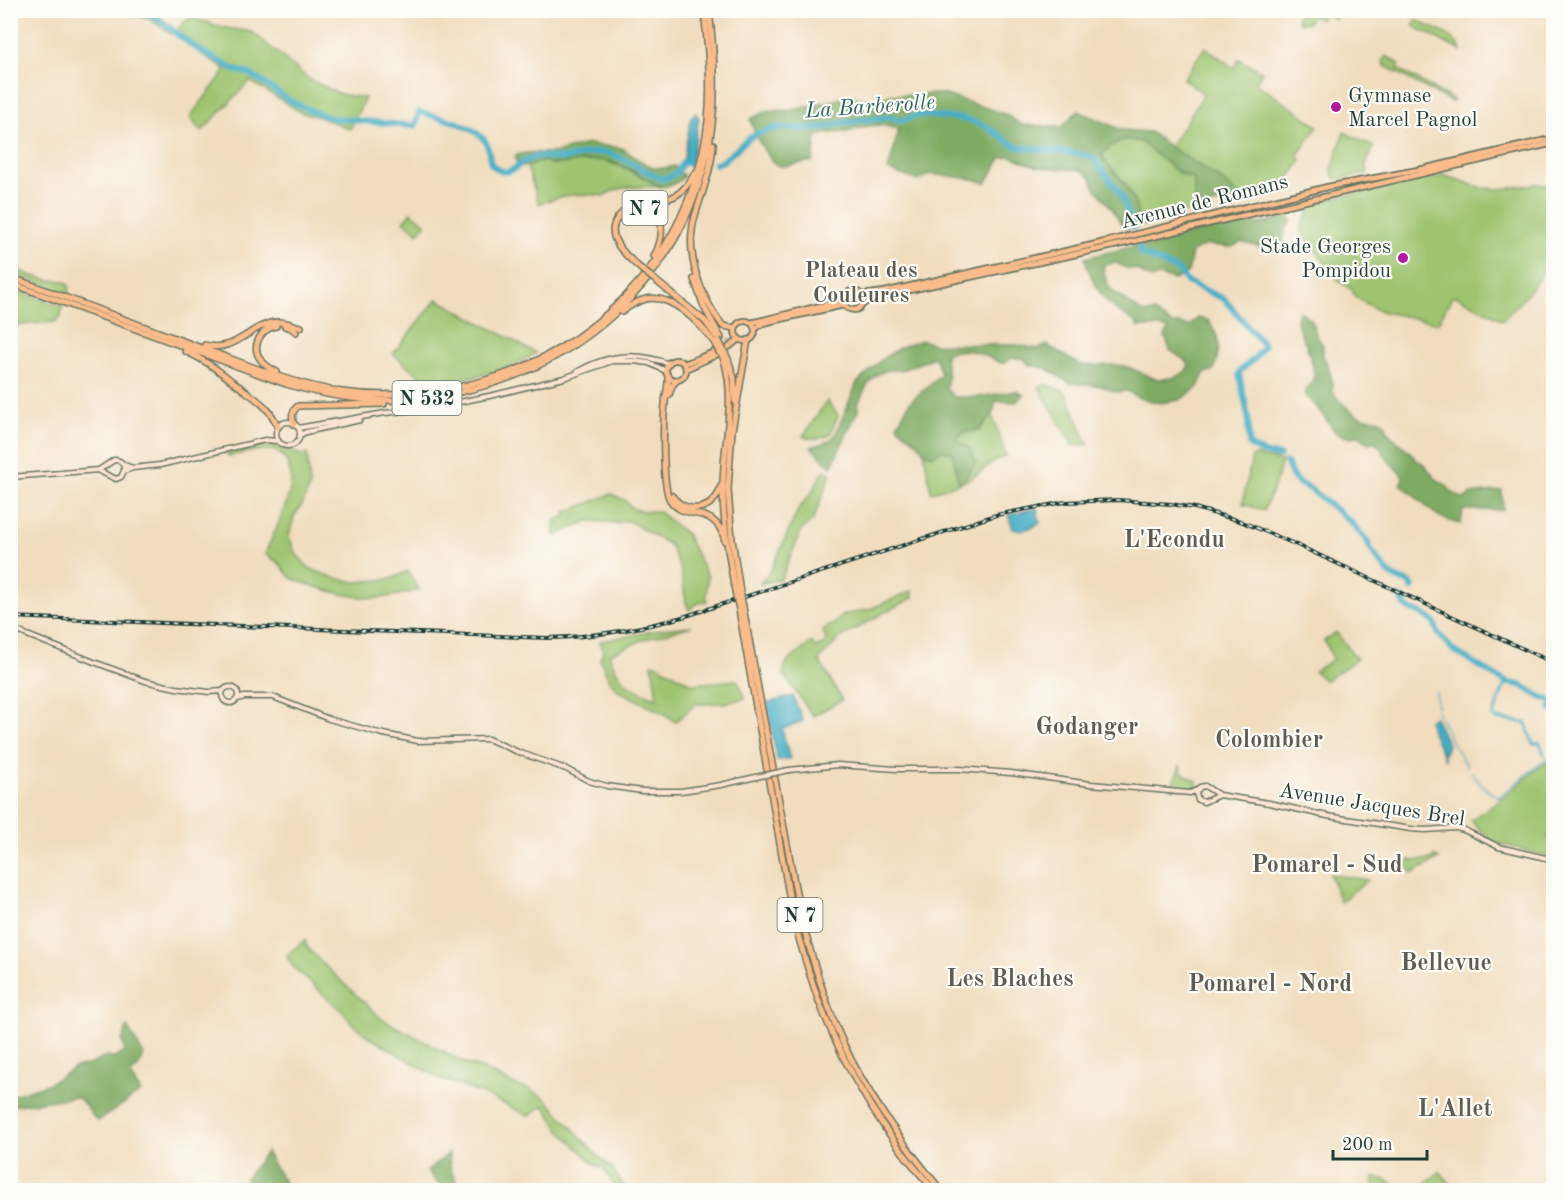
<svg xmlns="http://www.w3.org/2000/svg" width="1564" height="1201" viewBox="0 0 1564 1201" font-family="'Old Standard TT',serif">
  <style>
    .green { fill: #9ec46f; stroke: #5e8052; stroke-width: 1.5 }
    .forest { fill: #7eaa62; stroke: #4e744b; stroke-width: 1.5 }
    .water { fill: #45adc4; stroke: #32757c; stroke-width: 1.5 }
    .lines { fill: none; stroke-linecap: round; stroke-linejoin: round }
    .stream { stroke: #45adc4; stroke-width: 1.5 }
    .canal { stroke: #45adc4; stroke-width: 3 }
    .river { stroke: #45adc4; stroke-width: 6 }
    .primary-tunnel { stroke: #c7bda2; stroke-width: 4.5; stroke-dasharray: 4.5 2; stroke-linecap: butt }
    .secondary-casing { stroke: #687564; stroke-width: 7 }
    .primary-casing { stroke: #687564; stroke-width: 8 }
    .trunk-casing { stroke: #687564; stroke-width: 8 }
    .secondary { stroke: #fde4d1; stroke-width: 4 }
    .primary { stroke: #fabc8b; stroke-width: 4.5 }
    .trunk { stroke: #fabc8b; stroke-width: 5 }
    .rail-casing { stroke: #1f3d34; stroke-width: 4 }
    .rail { stroke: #fdfcf7; stroke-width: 1.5; stroke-dasharray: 4.5; stroke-linecap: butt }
    .secondary-bridge-casing { stroke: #687564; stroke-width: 7; stroke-linecap: butt }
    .trunk-bridge-casing { stroke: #687564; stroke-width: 8; stroke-linecap: butt }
    .secondary-bridge { stroke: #fde4d1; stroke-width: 4 }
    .trunk-bridge { stroke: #fabc8b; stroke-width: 5 }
    .poi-dot { fill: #b5179e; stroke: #fdfcf7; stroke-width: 2 }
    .labels { text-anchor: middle; stroke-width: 4.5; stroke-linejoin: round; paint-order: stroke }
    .shield { fill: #fdfcf7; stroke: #62766e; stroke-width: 1.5 }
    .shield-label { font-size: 20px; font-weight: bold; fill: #1f3d34 }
    .poi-label { font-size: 21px; fill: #1f3d34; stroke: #fdfcf7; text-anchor: start }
    .street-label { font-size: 21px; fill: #1f3d34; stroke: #fdfcf7 }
    .water-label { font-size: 22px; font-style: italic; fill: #2c6466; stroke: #fdfcf7 }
    .neighbourhood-label { font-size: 22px; font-weight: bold; fill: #5e5c53; stroke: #fdfcf7 }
    .quarter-label { font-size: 24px; font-weight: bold; fill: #5e5c53; stroke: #fdfcf7 }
  </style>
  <rect width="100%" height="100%" fill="#fdfcf7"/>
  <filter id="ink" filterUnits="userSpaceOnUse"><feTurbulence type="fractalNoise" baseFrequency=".0167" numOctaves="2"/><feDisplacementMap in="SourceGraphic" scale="12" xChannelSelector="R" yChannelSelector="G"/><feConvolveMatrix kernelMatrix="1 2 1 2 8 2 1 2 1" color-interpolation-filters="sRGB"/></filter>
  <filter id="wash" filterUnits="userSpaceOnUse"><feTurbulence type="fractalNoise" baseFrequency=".008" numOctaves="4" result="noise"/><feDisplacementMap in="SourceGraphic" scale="24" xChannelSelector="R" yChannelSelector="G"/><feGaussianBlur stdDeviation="1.35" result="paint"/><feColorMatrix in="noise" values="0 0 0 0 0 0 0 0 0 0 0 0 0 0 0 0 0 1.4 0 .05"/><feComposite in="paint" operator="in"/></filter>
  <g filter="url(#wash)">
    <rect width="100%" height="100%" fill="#f1ddbe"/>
    <!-- green -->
    <path class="green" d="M115,11C146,10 153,8 177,31L183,23L190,18L210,23L214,26L252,32L310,80L340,94L365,98L350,129L316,116L302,113L250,81L201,132L190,117L226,70L189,46L175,34H171L148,18L130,15Z
      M1303,11V10L1339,11L1335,19L1324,13L1320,20L1312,15L1308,23L1298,22L1297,16Z
      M1416,20C1430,27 1457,35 1461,51L1413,26Z
      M1205,47L1234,68L1239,59L1262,72L1256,83L1318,126L1297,156L1302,160L1279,192L1244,200L1219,178L1170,147L1204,94L1183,79Z
      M1386,56L1400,64L1398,69L1454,100L1451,102L1385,66L1383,62Z
      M1344,132L1374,147L1365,166L1368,170L1366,174L1337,179L1333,176L1332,170Z
      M1125,139L1141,142L1179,173L1195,179L1194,198L1204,207L1140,226C1137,210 1134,194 1123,181C1115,170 1108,168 1102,154L1110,146Z
      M601,160C624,165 641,178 662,187C643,187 620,184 604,196C576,193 566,194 539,204L527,166L544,161L551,164Z
      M1443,175L1483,188L1501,189L1537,184L1553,186V258L1529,292L1503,320L1456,296L1452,297L1438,323L1388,313L1378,310L1361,301L1354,295L1352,290L1339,281L1301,231V227L1314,203L1409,181Z
      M411,212L426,224L418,233L404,221Z
      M11,267C23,273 35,277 49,280C55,281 65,279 68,284C71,288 69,291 68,294L11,273Z
      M11,288L63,307L61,316L55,322L11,326Z
      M437,299L536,353C506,374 465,379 429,384L393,354Z
      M1046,385L1065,391L1088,444L1073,446L1039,387Z
      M827,401L838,415L830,435C822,439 810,440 803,436Z
      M992,415L1006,456C992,461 985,469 973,477C961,485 945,488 931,492L924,452L933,456L942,450L952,453L960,483L959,436L964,432L979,430Z
      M270,444L301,455L307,454L310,486L302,505L294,516L289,536L295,553L309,568L331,577L355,582L391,579L408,571L419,590C403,594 388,598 372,598C345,597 318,588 293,579L289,576L279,563L265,554C273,535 286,510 290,489C293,474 288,451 269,450C257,449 240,454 228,456V452Z
      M1257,455L1264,458L1282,461L1277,479L1264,510L1243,504L1244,496L1252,457Z
      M825,470L831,474L813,520L801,531L781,579L760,584L772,568L799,508L811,494L821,475Z
      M611,494L625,500L633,509L646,511H658L686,534L708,577L706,596L707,601L696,604L689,610L686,603L681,571L670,545L629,521H622L617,523L588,521L555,536V521L566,516V512Z
      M912,591L913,598L885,612L840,638L819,660L842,700L813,716L783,674L786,663L812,642L816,648L824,644L826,638L822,630L834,624L843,615L870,609Z
      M692,626L645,639L609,654C619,683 630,689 657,698L652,664H656L692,684L737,680L742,689L745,698C728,704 713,704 696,704L675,722L665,714L619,691L610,681L600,659L603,651L600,641L670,628Z
      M1336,632L1357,659L1325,681L1314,671L1332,660L1330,651L1324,641Z
      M1546,763L1553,767V832L1548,837L1553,844V858L1494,842L1489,839L1471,820L1510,792L1534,771Z
      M1180,766L1182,773L1197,781V785L1194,789L1171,788Z
      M1434,856L1439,859L1411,874L1407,863L1410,859L1412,861L1433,859Z
      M1330,874L1368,880L1340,902Z
      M305,940L307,947L322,963L382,1019L467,1064L478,1067L515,1085L529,1089L546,1099L596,1154L612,1168L626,1190H617L603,1167L598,1166L593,1163L559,1129L544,1105L529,1116L485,1095L439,1078L367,1036L351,1022L344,1013L295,969L286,956Z
      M1440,1172L1456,1190H1416Z
      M1374,1178C1385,1178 1393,1181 1399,1190H1373Z"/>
    <!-- forest -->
    <path class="forest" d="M943,94L1005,114L1022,125L1062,127L1078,111L1122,130L1150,132L1170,147L1219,178L1242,198L1204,207L1194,198V179L1179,173L1141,142L1125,139L1110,146L1102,155C1107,167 1116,171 1123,181C1134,195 1137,210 1140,226L1125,230L1113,210L1094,187L1091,178L1081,170L1038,167L1010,156L1001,158L986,183L973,179L930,174L918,181L888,170L899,129L881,125L867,126L847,132L829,133L816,136L813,161C804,162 787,167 780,166C768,164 753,130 750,119L768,111L791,110L806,107L851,96L873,101L891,95Z
      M588,144L622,148L639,160L653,168H667L674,166L684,176C664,198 651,180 631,170C623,166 614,162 605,161C589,158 573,163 558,164H551L544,161L527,166H520L516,162L515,156C528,149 545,155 559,152C570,149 577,146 588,144Z
      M1285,215L1292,221L1285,230L1282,245L1261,247L1241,242L1232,247L1206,245L1192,252L1188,272L1175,280L1159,276L1151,279L1137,270L1126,268L1115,262L1103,266C1107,291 1110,289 1129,303C1140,310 1140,315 1154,312L1172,324H1180L1189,326L1198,318L1208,320C1221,339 1221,348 1214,370L1204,374L1198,387L1180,400L1160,403L1139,398L1127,391L1116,392L1102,386L1069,383L1046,368L1029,365L1023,358H1011L1003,364L981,354L967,350L949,352L945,357L948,378L946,388L954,397H978L1017,391L1024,395L1016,402L996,401L992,415L979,430L964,432L959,436V442L970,448L976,462L966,478L959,483L952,453L942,450L933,456C919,450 925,449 915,441C909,435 903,432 897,425L910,402L941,374L935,357C924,360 915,366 904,369C898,371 891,369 885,371C869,376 863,392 857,407L859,409L831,467L811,447L829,441L835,435L857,383L882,359L901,347L922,340L933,344L1016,345L1039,349L1047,345C1058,351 1069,359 1080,364C1093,368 1109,363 1123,366C1143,370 1149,383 1171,378C1180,376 1186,373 1189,365L1187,362L1170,350L1165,336L1169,329L1160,327H1137L1138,324C1130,319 1122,314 1114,308C1101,298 1088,274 1085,258L1240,220C1255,227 1271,223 1285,215Z
      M1300,311L1311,319L1317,337L1323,345V356L1328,365L1333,384L1332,391C1336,398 1353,414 1361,417C1370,420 1376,416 1385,423C1388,440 1409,446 1416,460L1423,463L1436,479L1446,485L1453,493L1464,499L1470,494L1502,490L1503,510H1463L1461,524C1432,519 1423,501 1400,484L1403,478C1400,471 1395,468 1390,463C1383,456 1383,447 1375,442L1368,443L1359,436L1346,437L1336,433L1316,406L1307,398L1305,391C1308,386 1314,382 1314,375C1314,368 1309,354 1307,347C1303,335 1292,323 1300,311Z
      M127,1027L144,1055L138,1067L130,1075L141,1092L98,1121C88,1114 87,1102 76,1097L11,1106V1096L50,1083L74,1068L91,1064L108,1056L112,1059L125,1052L122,1041Z
      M266,1152L285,1184L287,1190H247L245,1179Z
      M449,1153C449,1170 453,1176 462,1190H444L427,1171Z"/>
    <!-- water -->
    <path class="water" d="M695,113L699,118L691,164L683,162L691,117Z
      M1037,508L1040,523C1032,528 1022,532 1013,529L1008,515Z
      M793,696L803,721L782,729L790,759L777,761L767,703Z
      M1435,717L1448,745L1445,753H1443L1445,760L1430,728L1429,720Z"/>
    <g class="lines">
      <!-- stream -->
      <path class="stream" d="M1436,692L1437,707
        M1437,711L1452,743L1467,766
        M1472,772C1478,782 1488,793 1499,797C1516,786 1529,769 1547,760"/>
      <!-- canal -->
      <path class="canal" d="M1506,681L1493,717L1495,719L1526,723L1533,744L1540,743L1544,754
        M1546,758L1547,760"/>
      <!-- river -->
      <path class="river" d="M123,10L134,14L152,15L196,48L235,70L250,74L290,101L320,114L332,118L415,126L419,112C438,118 473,123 485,141C489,146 489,157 491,164C512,184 516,160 535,157C546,156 557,160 567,158C580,156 595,150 608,153C627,159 644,172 662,179C674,177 678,172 683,162L691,164
        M715,164L723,161L749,138L761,132L777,128L815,129L855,121L893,117L901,121L918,115L967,119L989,128L1007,141L1018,147L1087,155L1093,158L1120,193L1134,228
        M1139,246L1141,254L1178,270L1187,282L1224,299L1262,343
        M1264,346L1254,359L1241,370L1239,374L1248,416L1249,445C1259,452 1268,456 1280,456
        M1286,462L1293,477L1298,483L1309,488L1350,521L1367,541L1371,550L1387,571L1392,576L1411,584L1413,586L1412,588
        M1400,597L1405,605L1411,610L1423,614L1434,622L1438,633L1453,650L1495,676L1508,683L1521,685L1540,697L1548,699L1553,703L1551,708L1554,710"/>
    </g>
  </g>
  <g filter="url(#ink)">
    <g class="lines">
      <!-- primary-tunnel -->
      <path class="primary-tunnel" d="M721,347L731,340"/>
      <defs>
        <path id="secondary" d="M577,372C606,355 637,351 669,364
          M276 434a12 12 0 1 1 24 0a12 12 0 1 1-24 0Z
          M298,428L385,413L425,409L494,395L564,378L612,361H634L649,363L666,371
          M300,435L306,432L360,420
          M124,465L133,468L160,465L265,440L277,441
          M99,471L116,479L121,477L124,471L133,468
          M10,477L99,470L114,460C121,460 125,464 124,471
          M10,628L94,662L145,681L176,688L209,692L223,691
          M222 695a8 8 0 1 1 16 0a8 8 0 1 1-16 0Z
          M238,699L244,697H273L329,719L379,733L418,741L488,739L518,752L566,769L589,781L607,786L642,791H681L721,785L756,777
          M789,770L838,765L896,769H959L1011,773L1091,784L1190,793L1197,790
          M1219,795L1204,802L1198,800L1196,793L1200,787L1205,786L1219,795L1269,803L1327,816L1411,829L1425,830L1456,828L1464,830L1499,847L1554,860"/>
        <path id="primary" d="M1554,138L1423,169L1327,187L1101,243L884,292L862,295C857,290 851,289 845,295L844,303L847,308C862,315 860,301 873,298L1109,247L1554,143
          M735 331a10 10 0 1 1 20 0a10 10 0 1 1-20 0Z
          M751,323L844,300
          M755,329L763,323L844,305
          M729,347L739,339
          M666 370a10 10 0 1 1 20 0a10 10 0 1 1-20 0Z
          M684,364L714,352
          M686,369L716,355"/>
        <path id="trunk" d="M713,144C712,169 702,192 695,216C684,254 700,296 723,326L735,328
          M629,205C660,196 675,209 695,173
          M641,269C626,256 601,235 620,215C624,210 630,207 637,207C667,206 665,238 654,256
          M10,277C76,301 142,326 207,350C251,366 295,385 342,392C377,397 413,395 448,389C575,366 675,278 703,151C714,104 709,58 704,10
          M694,279L704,307L721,338
          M655,280L705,321L716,336
          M10,283L286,384C326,396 365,402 407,400C425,400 443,396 460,392C581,366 677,280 706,159C718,109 715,61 709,10
          M622,312C629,306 637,301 646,299C672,293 700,324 714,342
          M276,326C261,329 250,346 261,360C265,366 271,369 277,372
          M285,326L291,328L296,332
          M205,345C235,354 250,324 277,322C286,321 293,326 301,327
          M185,351C209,362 220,372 240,387C257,400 269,406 278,427
          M728,359L734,378L735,401
          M724,360C737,402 722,447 723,490C723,523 729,558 735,591
          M668,377C669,386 665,395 665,404C663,421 662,487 670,500C685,523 715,502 725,541
          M669,395L672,386L677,380
          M294,424C291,417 292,411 298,406L384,404
          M672,496C687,516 715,511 721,486
          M740,591L732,539L728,489L732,431L748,340
          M743,607L800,914C812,958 825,1003 844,1045C869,1098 904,1146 941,1190
          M739,610L793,918C802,948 810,979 822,1009C849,1077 886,1137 934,1190"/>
      </defs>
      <!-- secondary casing -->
      <use href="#secondary" class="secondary-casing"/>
      <!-- primary casing -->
      <use href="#primary" class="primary-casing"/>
      <!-- trunk casing -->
      <use href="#trunk" class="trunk-casing"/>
      <!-- secondary -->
      <use href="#secondary" class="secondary"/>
      <!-- primary -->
      <use href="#primary" class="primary"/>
      <!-- trunk -->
      <use href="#trunk" class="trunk"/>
      <defs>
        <path id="rail" d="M10,617L548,638C595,637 640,629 686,616L996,515L1065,502L1118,500L1171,504L1195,508L1240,521L1297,545L1554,663"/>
      </defs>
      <!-- rail casing -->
      <use href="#rail" class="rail-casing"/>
      <!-- rail -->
      <use href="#rail" class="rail"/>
      <defs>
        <path id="secondary-bridge" d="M756,777L789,770"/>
        <path id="trunk-bridge" d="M641,269L655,280
          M718,339L728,359
          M714,342L720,354
          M720,351L724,360
          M735,591L739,610
          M740,591L743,607"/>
      </defs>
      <!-- secondary-bridge casing -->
      <use href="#secondary-bridge" class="secondary-bridge-casing"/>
      <!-- trunk-bridge casing -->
      <use href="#trunk-bridge" class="trunk-bridge-casing"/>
      <!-- secondary-bridge -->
      <use href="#secondary-bridge" class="secondary-bridge"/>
      <!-- trunk-bridge -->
      <use href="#trunk-bridge" class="trunk-bridge"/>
    </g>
  </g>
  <!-- markers -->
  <g class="poi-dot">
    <circle cx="1336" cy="107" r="6"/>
    <circle cx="1403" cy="258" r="6"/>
  </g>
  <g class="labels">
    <!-- shield labels -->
    <g class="shield">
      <rect x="622.5" y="191" width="45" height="34" rx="4.5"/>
      <rect x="392.5" y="381" width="69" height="34" rx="4.5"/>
      <rect x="777.5" y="898" width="45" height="34" rx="4.5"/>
    </g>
    <g class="shield-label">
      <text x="645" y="215">N 7</text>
      <text x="427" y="405">N 532</text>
      <text x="800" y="922">N 7</text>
    </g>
    <!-- poi labels -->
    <g class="poi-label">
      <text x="1348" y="102">Gymnase<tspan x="1348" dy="24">Marcel Pagnol</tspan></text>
      <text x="1391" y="253" text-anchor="end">Stade Georges<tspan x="1391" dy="24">Pompidou</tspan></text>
    </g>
    <!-- street labels -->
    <g class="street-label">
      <text transform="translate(1204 201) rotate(-14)" y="7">Avenue de Romans</text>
      <text transform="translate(1372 804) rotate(9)" y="7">Avenue Jacques Brel</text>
    </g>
    <!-- water labels -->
    <g class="water-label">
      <text transform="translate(870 105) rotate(-4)" y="8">La Barberolle</text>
    </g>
    <!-- neighbourhood labels -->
    <g class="neighbourhood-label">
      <text x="861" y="277">Plateau des<tspan x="861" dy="25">Couleures</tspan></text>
    </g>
    <!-- quarter labels -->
    <g class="quarter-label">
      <text x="1174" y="547">L'Econdu</text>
      <text x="1087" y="734">Godanger</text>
      <text x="1269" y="747">Colombier</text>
      <text x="1327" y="872">Pomarel - Sud</text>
      <text x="1446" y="970">Bellevue</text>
      <text x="1010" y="986">Les Blaches</text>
      <text x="1270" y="991">Pomarel - Nord</text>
      <text x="1455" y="1116">L'Allet</text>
    </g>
  </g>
  <!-- margin -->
  <rect width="1564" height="1201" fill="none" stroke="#fdfcf7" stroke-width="36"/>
  <!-- scale -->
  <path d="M1333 1150v9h94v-9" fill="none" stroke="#1f3d34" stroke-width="3"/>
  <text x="1342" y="1150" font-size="18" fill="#1f3d34" stroke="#fdfcf7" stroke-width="4.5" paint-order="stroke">200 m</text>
</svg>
